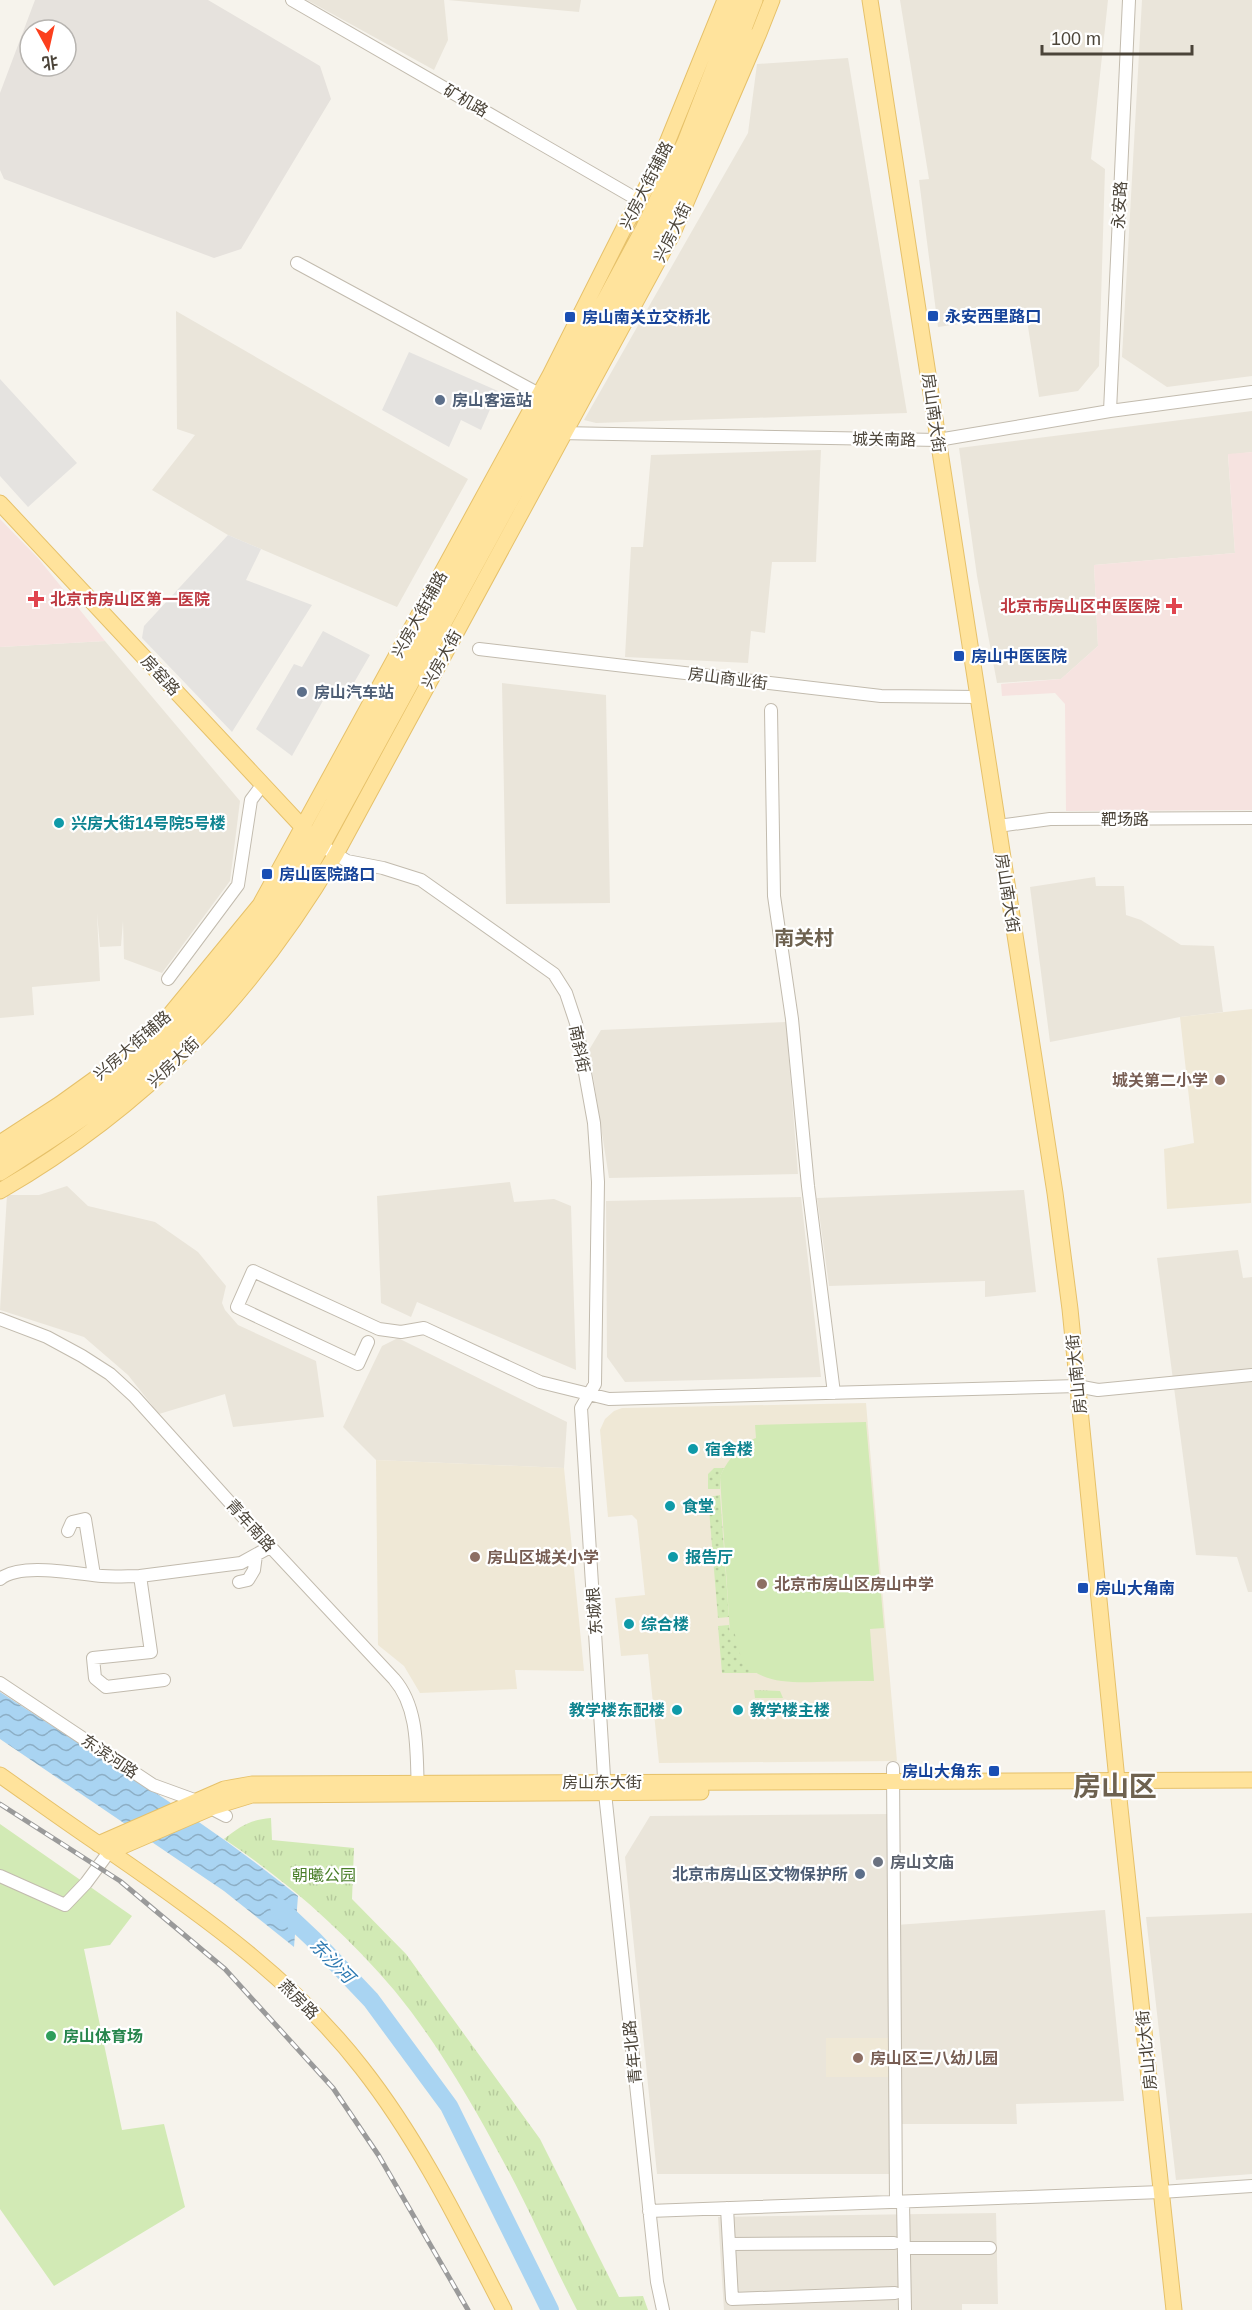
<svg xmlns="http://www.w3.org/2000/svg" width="1252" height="2310" viewBox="0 0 1252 2310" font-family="Arial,'Noto Sans SC',sans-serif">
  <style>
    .residential { fill: #eae5da }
    .industrial { fill: #e6e2dd; fill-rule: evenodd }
    .education { fill: #efe8d6 }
    .medical { fill: #f6e3e0 }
    .grass { fill: url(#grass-tufts) }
    .garden { fill: url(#garden-dots) }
    .pitch { fill: #d2eab5 }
    .parking { fill: #e5e3e0 }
    .water { fill: url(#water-waves) }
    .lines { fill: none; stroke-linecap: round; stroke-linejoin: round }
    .river { stroke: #a9d4f2; stroke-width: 18 }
    .minor-casing { stroke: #c2bbae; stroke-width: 14 }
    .major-casing { stroke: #e6c16a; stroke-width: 17 }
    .minor { stroke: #fff; stroke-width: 12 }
    .major { stroke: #ffe39c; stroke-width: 15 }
    .rail-casing { stroke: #9a9a9a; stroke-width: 5 }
    .rail { stroke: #fff; stroke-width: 3; stroke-dasharray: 9; stroke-linecap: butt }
    .transit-dot { fill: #1a4fb4; stroke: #fff; stroke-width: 2 }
    .service-dot { fill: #5c6f8a; stroke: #fff; stroke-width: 2 }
    .health-dot { fill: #e0444e; stroke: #fff; stroke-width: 2 }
    .culture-dot { fill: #0f9aa8; stroke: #fff; stroke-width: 2 }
    .education-dot { fill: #8d6e63; stroke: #fff; stroke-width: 2 }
    .worship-dot { fill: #6b7280; stroke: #fff; stroke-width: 2 }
    .leisure-dot { fill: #2e9e5b; stroke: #fff; stroke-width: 2 }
    .labels { text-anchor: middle; stroke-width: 4.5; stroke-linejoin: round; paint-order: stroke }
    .street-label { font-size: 16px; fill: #4b4439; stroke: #fff }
    .transit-label { font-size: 16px; font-weight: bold; fill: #164399; stroke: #fff; text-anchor: start }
    .service-label { font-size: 16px; font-weight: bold; fill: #4e5e75; stroke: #fff; text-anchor: start }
    .health-label { font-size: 16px; font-weight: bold; fill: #be3a42; stroke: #fff; text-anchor: start }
    .culture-label { font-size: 16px; font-weight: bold; fill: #0d838f; stroke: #fff; text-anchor: start }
    .education-label { font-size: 16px; font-weight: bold; fill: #785e54; stroke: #fff; text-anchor: start }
    .worship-label { font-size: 16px; font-weight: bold; fill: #5b616d; stroke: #fff; text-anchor: start }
    .park-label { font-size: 16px; fill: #4a7f2a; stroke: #fff }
    .leisure-label { font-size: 16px; font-weight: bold; fill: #27864d; stroke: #fff; text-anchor: start }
    .water-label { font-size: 18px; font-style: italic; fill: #2e7ab2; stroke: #fff }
    .quarter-label { font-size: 20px; font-weight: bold; fill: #6e6250; stroke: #fff }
    .town-label { font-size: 28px; font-weight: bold; fill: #6e6250; stroke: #fff }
  </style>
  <defs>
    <pattern id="grass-tufts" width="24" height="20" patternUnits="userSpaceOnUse" patternTransform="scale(1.5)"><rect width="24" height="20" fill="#d2eab5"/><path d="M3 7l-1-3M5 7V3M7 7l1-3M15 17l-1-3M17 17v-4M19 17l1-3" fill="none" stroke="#b6ca9c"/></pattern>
    <pattern id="garden-dots" width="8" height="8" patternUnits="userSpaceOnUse" patternTransform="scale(1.5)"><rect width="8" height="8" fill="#d2eab5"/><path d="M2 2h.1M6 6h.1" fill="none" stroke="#b6ca9c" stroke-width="1.8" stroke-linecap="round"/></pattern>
    <pattern id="water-waves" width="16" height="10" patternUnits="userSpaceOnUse" patternTransform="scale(1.5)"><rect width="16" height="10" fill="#a9d4f2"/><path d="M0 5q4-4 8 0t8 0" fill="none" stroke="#8caec5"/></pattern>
  </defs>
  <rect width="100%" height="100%" fill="#f6f3ec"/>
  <!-- residential -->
  <path class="residential" d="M307,0H444L448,40L434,70Z
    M448,0H581L579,12Z
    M900,0H1108L1091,159L1105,169L1099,366L1078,391L1039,397L1026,314L938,327L919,180L929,179Z
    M1142,0H1252V376L1167,387L1122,357Z
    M848,58L907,413L596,423L584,420L748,133L757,64Z
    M176,311L468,479L397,607L228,535L152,490L195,435L177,429Z
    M1252,411V452L1228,455L1235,553L1094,565L1098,646L1061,679L997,683L977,576L959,448Z
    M821,450L816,562H772L765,633L751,631L748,663L625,657L631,547H643L651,455Z
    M105,641L240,801L230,881L162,973L124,959L123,921L121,946L100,947L97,913L100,981L32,987L34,1015L0,1018V647Z
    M502,683L606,695L610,903L506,904Z
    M1095,877L1096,886H1124L1126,915L1141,920L1181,945L1214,946L1223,1012L1180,1017L1050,1042L1030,887Z
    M786,1022L798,1174L609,1178L589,1050L601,1030Z
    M510,1182L514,1202L554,1199L571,1206L576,1370L417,1302L411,1317L381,1303L377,1196Z
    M67,1186L88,1206L155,1222L198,1252L226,1286L222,1303L225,1310L238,1325L316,1361L324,1417L233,1427L225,1394L159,1414L128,1375L84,1337L0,1310L7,1195H39Z
    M1024,1190L1036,1292L985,1297V1281L829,1286L817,1198Z
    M801,1197L821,1377L625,1382L607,1357L606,1201Z
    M1238,1250L1243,1278L1252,1277V1592H1248L1237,1557L1196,1555L1157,1258Z
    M398,1338L567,1422L564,1468L376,1460L343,1427L382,1346Z
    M891,1814L890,2038L826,2039V2077H890V2174H657L625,1857L650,1816Z
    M1105,1910L1124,2101L1016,2104L1017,2124H897L896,1925Z
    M1252,1913V2174L1176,2180L1146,1917Z
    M996,2213L998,2304H962V2310H724L718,2217Z"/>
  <!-- industrial -->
  <path class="industrial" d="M35,0H208L320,66L331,99L241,249L214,258L4,179L0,170V93ZM30,30H66V66H30Z"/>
  <!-- education -->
  <path class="education" d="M1252,1009L1251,1203L1167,1209L1164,1149L1194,1143L1180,1017Z
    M866,1403L897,1761L659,1763L648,1654L621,1656L615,1598L645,1595L637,1520L632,1515L608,1517L600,1430L605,1419L614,1411L622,1408Z
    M376,1460L564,1468L584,1671L515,1670L517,1689L420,1693L404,1666L378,1645Z
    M826,2038H890V2077H826Z"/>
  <!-- medical -->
  <path class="medical" d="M1252,452V810L1066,811L1065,704L1055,693L1002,696L1001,684L1061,679L1098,646L1094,565L1235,553L1228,454Z
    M0,519L38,558L105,641L0,647Z"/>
  <!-- grass -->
  <path class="grass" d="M754,1690L780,1691L783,1698H755Z
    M271,1818L272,1840L354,1848L352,1899L406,1954L540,2139L619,2297L643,2296L648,2310H577C551,2260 529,2208 502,2159C471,2101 436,2041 394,1990C345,1932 287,1881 224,1839C241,1826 249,1820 271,1818Z"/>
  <!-- garden -->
  <path class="garden" d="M714,1468H724L720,1477V1489H708V1474Z
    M720,1495L729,1617L718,1618L708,1497Z
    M729,1625L730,1633H735L741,1655L757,1673H722L718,1626Z"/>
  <!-- pitch -->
  <path class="pitch" d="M866,1422L884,1628L870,1629L874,1681C855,1681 836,1681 817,1682C778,1683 740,1682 735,1633H730L720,1477C726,1462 740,1444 756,1438L755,1425Z
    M0,1824L132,1916L110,1945L84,1949L122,2130L164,2124L185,2207L54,2286L0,2209Z"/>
  <!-- parking -->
  <path class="parking" d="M409,352L498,391L481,430L461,420L449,447L382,410Z
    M0,379L77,463L28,507L0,476Z
    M228,535L261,549L246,580L312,605L232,732L142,638L144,626Z
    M323,631L370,655L344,700L329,690L292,756L256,729L294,664L302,667Z"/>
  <!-- water -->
  <path class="water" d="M0,1692C100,1758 205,1820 298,1896L294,1947L224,1891L0,1739Z"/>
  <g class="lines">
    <!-- river -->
    <path class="river" d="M279,1907L313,1939L371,2000L449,2106L550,2310"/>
    <defs>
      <path id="minor" d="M292,0L640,201
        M297,263L539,394
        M1110,411L1129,0
        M558,433L938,440L1110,411L1252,392
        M479,649L881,696L978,697
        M771,710L774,896L792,1019L808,1186L834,1393
        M998,826L1050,819L1252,818
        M322,846L347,861L383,868L421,880L554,974L566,993L576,1023L594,1123L598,1182L595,1384L581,1408L605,1793L657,2282L663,2310
        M168,979L238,885L251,800L263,784
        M0,1319L47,1337L82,1356L110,1374L134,1396L252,1527L394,1679C420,1709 416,1755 418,1792
        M368,1342L358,1364L237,1307L253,1271L379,1329L401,1332L424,1328L540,1382L609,1399L1077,1386L1098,1390L1252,1375
        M68,1531L72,1522L85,1519L94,1575
        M0,1579C21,1562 76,1574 102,1576C115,1577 128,1576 140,1576
        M239,1582L248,1580L254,1570L256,1555
        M164,1680L106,1687L95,1678L93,1658L151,1652L140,1576L241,1563L270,1547
        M0,1683L153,1785L197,1801L226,1816
        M893,1768L896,2202
        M0,1876L65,1905L86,1883L109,1852
        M903,2202L905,2310
        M727,2208L732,2299L895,2293
        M649,2211L1161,2192L1252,2186
        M729,2244L894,2243
        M904,2248H990"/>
      <path id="major" d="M870,0L1055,1193L1070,1309L1117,1780L1174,2310
        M752,40L759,33L772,0
        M0,503L309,834
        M0,1143L60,1104L117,1063L168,1017L260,905L550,375L626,224L656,170L725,0
        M0,1157C22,1143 45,1131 66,1116C106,1089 145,1056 179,1022C232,968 274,903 314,838L643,229L685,142L740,0
        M0,1173C45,1144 90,1116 131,1082C188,1036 237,977 280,917C295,894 308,870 322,846L659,229L698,148L755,0
        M0,1191C145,1107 251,998 336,854L673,233L759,33
        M0,1775C37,1801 74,1828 112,1853C202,1915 294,1980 362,2068C420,2142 461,2227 504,2310
        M98,1844L224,1789L252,1784L1252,1780
        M109,1852L213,1807L252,1795L701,1792"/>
    </defs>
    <!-- minor casing -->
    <use href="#minor" class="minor-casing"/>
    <!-- major casing -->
    <use href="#major" class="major-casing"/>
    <!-- minor -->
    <use href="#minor" class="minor"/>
    <!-- major -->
    <use href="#major" class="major"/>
    <defs>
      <path id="rail" d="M0,1804L120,1881L225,1969L333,2088L379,2156L468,2310"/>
    </defs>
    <!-- rail casing -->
    <use href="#rail" class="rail-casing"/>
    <!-- rail -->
    <use href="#rail" class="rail"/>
  </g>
  <!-- markers -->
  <g class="transit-dot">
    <rect x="927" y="310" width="12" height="12" rx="3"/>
    <rect x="564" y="311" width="12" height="12" rx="3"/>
    <rect x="953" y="650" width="12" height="12" rx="3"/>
    <rect x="261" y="868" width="12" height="12" rx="3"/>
    <rect x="1077" y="1582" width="12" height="12" rx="3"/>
    <rect x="988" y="1765" width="12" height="12" rx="3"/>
  </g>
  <g class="service-dot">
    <circle cx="440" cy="400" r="6"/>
    <circle cx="302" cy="692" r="6"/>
    <circle cx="860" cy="1874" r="6"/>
  </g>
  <g class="health-dot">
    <path d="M33 590h6v6h6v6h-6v6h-6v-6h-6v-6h6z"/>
    <path d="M1171 597h6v6h6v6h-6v6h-6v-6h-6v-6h6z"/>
  </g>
  <g class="culture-dot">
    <circle cx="59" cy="823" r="6"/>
    <circle cx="693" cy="1449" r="6"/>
    <circle cx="670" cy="1506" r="6"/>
    <circle cx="673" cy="1557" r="6"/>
    <circle cx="629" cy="1624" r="6"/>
    <circle cx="677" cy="1710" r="6"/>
    <circle cx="738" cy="1710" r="6"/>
  </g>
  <g class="education-dot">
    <circle cx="1220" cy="1080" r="6"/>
    <circle cx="475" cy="1557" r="6"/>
    <circle cx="762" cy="1584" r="6"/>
    <circle cx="858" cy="2058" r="6"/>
  </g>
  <circle class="worship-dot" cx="878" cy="1862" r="6"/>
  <circle class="leisure-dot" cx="51" cy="2036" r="6"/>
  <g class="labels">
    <!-- street labels -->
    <g class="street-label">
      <text transform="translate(466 100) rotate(30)" y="6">矿机路</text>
      <text transform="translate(646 185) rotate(-63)" y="6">兴房大街辅路</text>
      <text transform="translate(1119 205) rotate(-87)" y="6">永安路</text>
      <text transform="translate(672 232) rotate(-64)" y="6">兴房大街</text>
      <text transform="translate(934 413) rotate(82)" y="6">房山南大街</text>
      <text transform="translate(884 439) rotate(1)" y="6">城关南路</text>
      <text transform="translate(419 614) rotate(-61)" y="6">兴房大街辅路</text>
      <text transform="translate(441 659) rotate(-61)" y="6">兴房大街</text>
      <text transform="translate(161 675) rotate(47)" y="6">房窑路</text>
      <text transform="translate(728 678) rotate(7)" y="6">房山商业街</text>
      <text x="1125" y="825">靶场路</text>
      <text transform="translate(1008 893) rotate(81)" y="6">房山南大街</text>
      <text transform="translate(132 1045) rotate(-41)" y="6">兴房大街辅路</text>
      <text transform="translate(580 1049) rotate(79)" y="6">南斜街</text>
      <text transform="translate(173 1062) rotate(-44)" y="6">兴房大街</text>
      <text transform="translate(1076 1374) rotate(-96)" y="6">房山南大街</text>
      <text transform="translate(251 1525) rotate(48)" y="6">青年南路</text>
      <text transform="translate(594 1611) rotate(-94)" y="6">东城根</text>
      <text transform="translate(110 1756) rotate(34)" y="6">东滨河路</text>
      <text x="602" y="1788">房山东大街</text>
      <text transform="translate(299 1999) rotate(45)" y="6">燕房路</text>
      <text transform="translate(1146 2050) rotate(-96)" y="6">房山北大街</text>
      <text transform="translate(632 2052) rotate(-96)" y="6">青年北路</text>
    </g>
    <!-- transit labels -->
    <g class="transit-label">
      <text x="945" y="322">永安西里路口</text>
      <text x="582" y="323">房山南关立交桥北</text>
      <text x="971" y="662">房山中医医院</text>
      <text x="279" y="880">房山医院路口</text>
      <text x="1095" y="1594">房山大角南</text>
      <text x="982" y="1777" text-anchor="end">房山大角东</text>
    </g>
    <!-- service labels -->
    <g class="service-label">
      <text x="452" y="406">房山客运站</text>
      <text x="314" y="698">房山汽车站</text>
      <text x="848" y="1880" text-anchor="end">北京市房山区文物保护所</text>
    </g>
    <!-- health labels -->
    <g class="health-label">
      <text x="50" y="605">北京市房山区第一医院</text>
      <text x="1160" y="612" text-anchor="end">北京市房山区中医医院</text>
    </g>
    <!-- culture labels -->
    <g class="culture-label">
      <text x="71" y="829">兴房大街14号院5号楼</text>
      <text x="705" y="1455">宿舍楼</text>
      <text x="682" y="1512">食堂</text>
      <text x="685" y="1563">报告厅</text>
      <text x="641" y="1630">综合楼</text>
      <text x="665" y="1716" text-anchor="end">教学楼东配楼</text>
      <text x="750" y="1716">教学楼主楼</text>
    </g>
    <!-- education labels -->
    <g class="education-label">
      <text x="1208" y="1086" text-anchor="end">城关第二小学</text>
      <text x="487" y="1563">房山区城关小学</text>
      <text x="774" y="1590">北京市房山区房山中学</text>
      <text x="870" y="2064">房山区三八幼儿园</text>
    </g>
    <!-- worship labels -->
    <g class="worship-label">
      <text x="890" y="1868">房山文庙</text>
    </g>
    <!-- park labels -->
    <g class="park-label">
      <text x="324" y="1881">朝曦公园</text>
    </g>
    <!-- leisure labels -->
    <g class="leisure-label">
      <text x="63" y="2042">房山体育场</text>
    </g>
    <!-- water labels -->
    <g class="water-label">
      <text transform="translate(332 1961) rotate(45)" y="6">东沙河</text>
    </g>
    <!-- quarter labels -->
    <g class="quarter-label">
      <text x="804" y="945">南关村</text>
    </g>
    <!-- town labels -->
    <g class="town-label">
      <text x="1115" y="1796">房山区</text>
    </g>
  </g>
  <!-- north arrow -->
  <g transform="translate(48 48) rotate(172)"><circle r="28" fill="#ffffff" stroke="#b7b4b0" stroke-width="1.5"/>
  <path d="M0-4.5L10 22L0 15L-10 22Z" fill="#fc3f1d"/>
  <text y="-9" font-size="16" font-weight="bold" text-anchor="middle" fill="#4b4439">北</text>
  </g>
  <!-- scale -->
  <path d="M1042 45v9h150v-9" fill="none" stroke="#4b4439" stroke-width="3"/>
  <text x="1051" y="45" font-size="18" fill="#4b4439" stroke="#ffffff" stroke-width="4.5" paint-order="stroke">100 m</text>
</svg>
